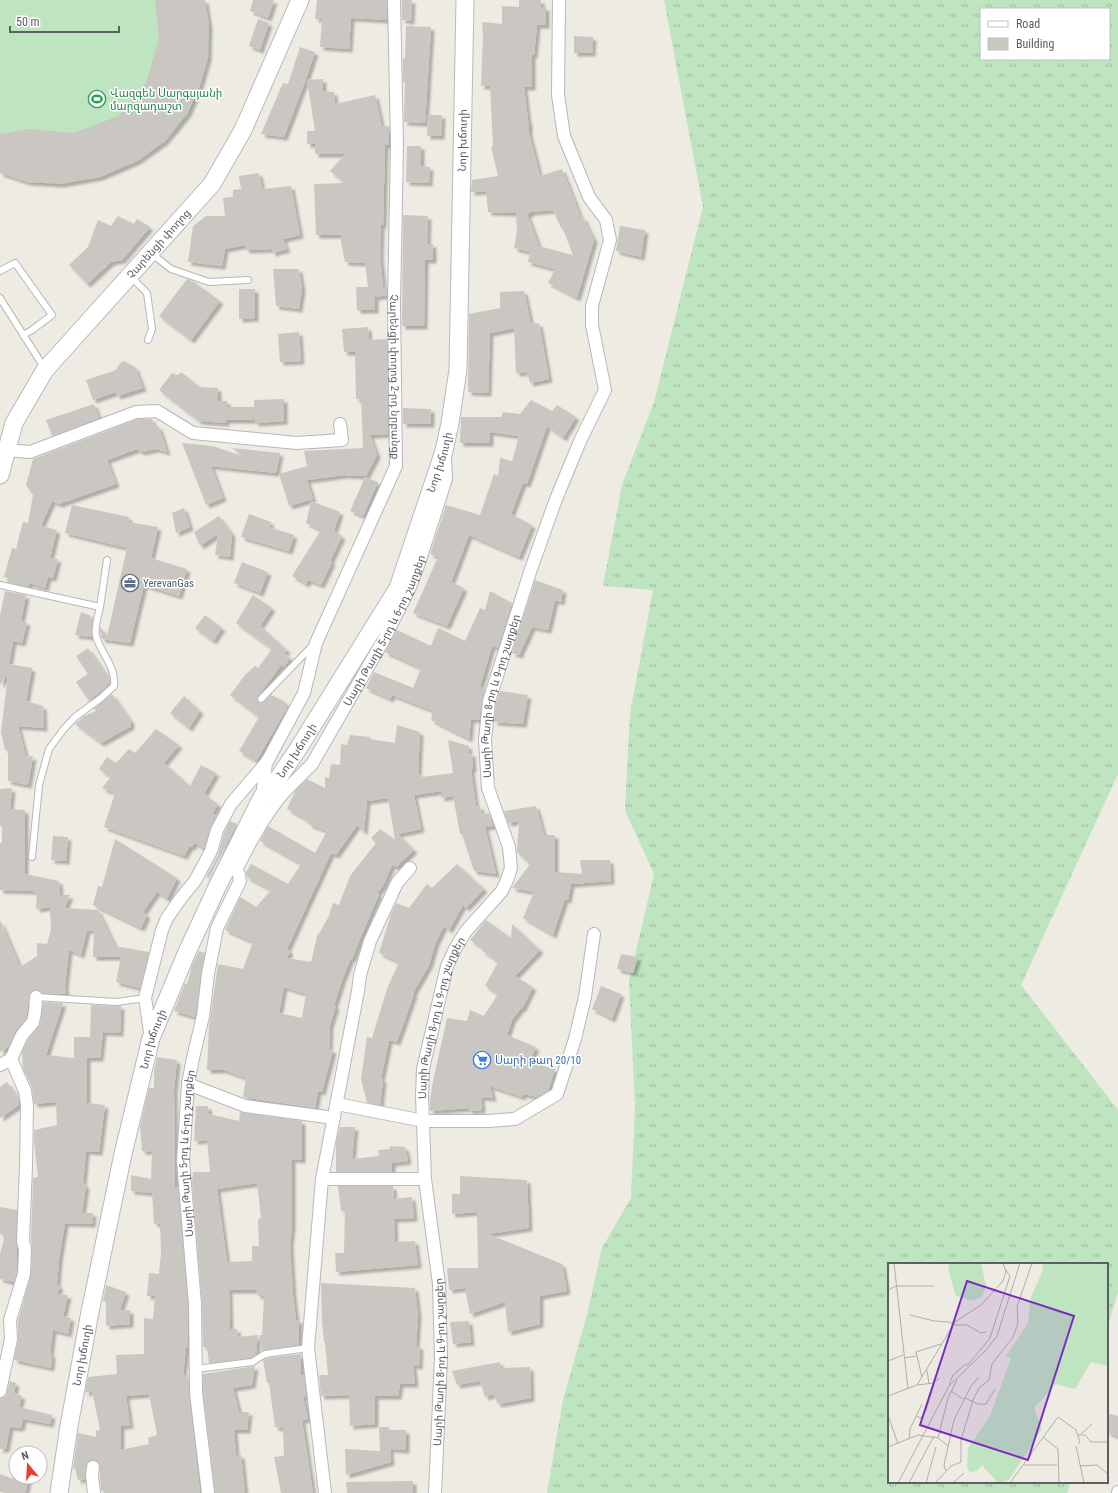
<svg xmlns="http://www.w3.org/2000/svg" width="1118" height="1493" viewBox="0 0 1118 1493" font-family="'Roboto Condensed','Noto Sans Armenian',sans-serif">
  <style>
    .grass { fill: url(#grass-tufts); fill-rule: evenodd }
    .pitch { fill: #bfe4c0 }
    .building { fill: #cac7c2; fill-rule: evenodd; filter: url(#shadow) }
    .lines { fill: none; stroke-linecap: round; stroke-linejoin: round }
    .lane-casing { stroke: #b5b8bc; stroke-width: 8 }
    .street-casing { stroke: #b5b8bc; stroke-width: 14 }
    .secondary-casing { stroke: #b6b9be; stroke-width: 19 }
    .lane { stroke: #fff; stroke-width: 6 }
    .street { stroke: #fff; stroke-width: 12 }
    .secondary { stroke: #fff; stroke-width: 17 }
    .labels { text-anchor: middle; stroke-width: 3; stroke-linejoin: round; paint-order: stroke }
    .leisure-label { font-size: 11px; fill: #27864d; stroke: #fff; text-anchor: start }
    .street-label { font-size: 11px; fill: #5b5e63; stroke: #fff }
    .service-label { font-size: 11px; fill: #4e5e75; stroke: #fff; text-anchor: start }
    .shop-label { font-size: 11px; fill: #366cbe; stroke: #fff; text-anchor: start }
    .inset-road { fill: none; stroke: #afafab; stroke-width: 1 }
    .view { fill: #7b2cbf; fill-opacity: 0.15; stroke: #7b2cbf; stroke-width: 2 }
    .inset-edge { fill: none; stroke: #5b5e63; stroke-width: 2 }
  </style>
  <defs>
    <pattern id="grass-tufts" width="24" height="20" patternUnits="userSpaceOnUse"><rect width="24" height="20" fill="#bfe4c0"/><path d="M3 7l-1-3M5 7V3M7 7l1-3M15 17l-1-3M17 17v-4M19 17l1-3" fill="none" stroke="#9ebca0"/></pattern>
    <filter id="shadow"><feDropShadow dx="3.5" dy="3.5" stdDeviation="1" flood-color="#0004"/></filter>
  </defs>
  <rect width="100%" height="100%" fill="#edebe2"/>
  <!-- grass -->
  <path class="grass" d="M664,0H1118V774L1021,985L1118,1110V1292L1107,1329V1264H889V1482H1070L1067,1493H547L563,1400L587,1315L602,1248L631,1198L635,1107L629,981L654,874L625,810L630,714L653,590L603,586L622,485L654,402L703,207ZM981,9H1109V59H981Z"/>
  <!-- pitch -->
  <path class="pitch" d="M0,0H205C208,19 211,38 208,57C207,64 204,71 202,78C199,89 194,104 188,114C159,155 111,179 62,184C42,186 19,179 0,173Z"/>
  <!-- building -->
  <path class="building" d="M155,0H205L209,25L208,58L200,85L188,113L165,141L137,161L100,177L61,184L27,182L0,173V134L27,129L74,133L118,116L146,83L159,38Z
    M253,0H274L268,18L250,11Z
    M317,0H387V20L351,18L349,49L320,47L322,19H315Z
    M402,0H412L411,21L402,20Z
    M519,0H541V7H546V25H537L534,55H532V87H524L528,121H529V133L540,176L562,169L581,218L583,217L594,240L577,298L548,283L555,269L528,262L530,252L514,248L517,231L516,213L488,212L486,191L471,192L472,180L498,176L491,147H493L490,86H481L483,35L482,22L502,24V6L519,7ZM553,210L561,228L563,229L573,255L539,246L527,214H530V212Z
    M258,19L269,23L260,50L249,46Z
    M406,26L431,27L425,123L404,122L405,82H403V58H405Z
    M574,36L593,37L592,53H574Z
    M300,47L315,52L306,79L284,137L261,134L283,83L288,84Z
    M323,79V91L334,92L335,104L375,95L382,127L389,126V145H385L383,225H381L380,255L383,287H387V295L375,297V310H357L356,287H368L365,263L345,262L341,242L342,235H316L314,184L345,183L330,171L345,154H315V144H307V131H315L307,80Z
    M428,115H442L441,136H427Z
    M407,146H421V166L430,167L429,183L406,182Z
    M259,173L262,189L291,186L300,235L283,239L287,249L272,253V249L246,250L245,245L225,249L222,266L188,262L193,226L206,216H225L223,198L233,197V190L241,189L239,176Z
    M403,215L428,216L427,244H433V260H425L424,326H402Z
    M118,216L134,224L137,219L150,227L122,260L111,262L87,284L69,265L88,247L98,220L111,226Z
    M620,226L645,230L641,257L616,251Z
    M273,269H299L302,289L299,309L276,306Z
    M187,279L194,282L220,301L191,340L159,316Z
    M239,289H255V318L239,319Z
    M524,291L531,324L539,323L549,379L530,383L527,372L516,373L514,328L490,333L488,393L468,392L469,314L500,308V292Z
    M368,327L369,340L387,339L388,434L370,435L377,455L366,476L344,475L307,480L313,499L289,506L279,474L307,466L304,451L363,448L361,399H356L355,352H344L342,329Z
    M299,332L301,361L280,362L278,334Z
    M124,361L135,367L143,388L117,396L116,392L93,400L86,380L116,370L120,363Z
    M181,372L200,387L218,388V401H227V407H254V400L284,399V421L255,423V420H226V423L199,421L159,390L172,373L178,375Z
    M531,400L552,411L557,405L576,417L563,438L547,426L527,484L523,483L511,514L532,525L519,557L469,535L451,582L464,588L447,626L413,613L438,557L430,554L446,505L480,515L494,474L498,476L500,458L512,461L519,436L490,432V443H460L461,417H501L503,412L520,414Z
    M94,404L99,418L52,436L46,420Z
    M403,408L431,409V424H403Z
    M138,419H152L154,425L159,427L167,452L156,449L141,452L137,449L107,460L116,484L59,504L52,501L41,526L57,530L50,558L58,559L53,578L48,577L45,588L29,583L28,587L7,582L8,578L4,577L12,548L16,549L23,522L28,523L33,495L26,485L33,459Z
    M182,443L213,446L244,457L232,448L280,453L276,473L211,466L223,498L206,505Z
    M365,477L378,482L363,516L350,511Z
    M311,501L340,512L334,531L342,536L330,561L332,562L321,585L308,580L306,584L292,576L321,530L306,523Z
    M72,505L129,517L128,522L158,527L151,558L187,569L179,596L144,585L130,643L102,639L100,632V627L107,636L127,548L65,533Z
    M184,508L190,527L176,533L172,513Z
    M249,514L271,522L269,527L294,535L289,551L241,537Z
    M219,516L232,534L230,557L215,555L218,534L200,546L194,532Z
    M242,562L268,572L260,593L234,583Z
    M535,580L563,590L561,602L555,600L548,630L532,627L519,655L512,653Z
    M5,591L26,595L21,621L27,622L22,643L13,641L9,664L32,668L26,701L43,706L44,728L18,726L26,757L33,756L28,785L8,781V750H5L1,732L8,674L0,685V616Z
    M490,591L512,603L498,648L492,646L480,687L485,688L482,700L479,720L471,719L469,739L431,720L433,711L392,695L390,699L366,688L374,672L413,688L421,668L385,652L397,630L431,646L438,628L465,641L480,608L485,610Z
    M253,595L272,608L260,626L287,650L284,653L290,658L284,667L281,665L257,698L258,702L262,703L271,695L284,701L287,708L256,761L239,751L259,717L230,695L245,675L255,666L258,668L272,649L236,623Z
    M81,612L89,615L93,619L92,637L75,635Z
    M205,615L222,628L213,641L195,628Z
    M88,648L110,680V683L107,685V686L89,701L76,682L88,674L76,656Z
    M500,691L528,695L523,724L494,722L496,703Z
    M112,694L131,721V726L101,743L75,724L84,716L96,711L94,708Z
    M184,696L200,711L189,728L170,713Z
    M397,725L420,732L418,774H421L422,777L453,773L448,740L469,746L468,753H472L473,769H471L476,807L480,806L482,814L489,813L493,826L485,827L496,874L474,871L462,834H460L453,796L441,798V791L414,795L421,829L398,834L414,850L401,862L397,867L392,865L383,886L377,893L379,894L357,946L352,959L351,958L343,978L334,1005L336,1006L330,1025L329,1049L333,1050L322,1092L318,1091L315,1108L243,1097L246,1078L224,1070H207L209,1026L218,964L243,969L253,942L225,930L240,897L256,907L271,890L247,877L246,872L251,864L288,884L301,864L260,841L268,826L315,853L327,831L308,824L309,821L287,809L295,791L307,779L325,788V777L329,778L331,764L340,765L341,744L347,745L350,735L370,737V739L395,743ZM388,798L395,840L380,829L371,838L376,843L350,876L339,905L333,903L328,919H327L319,934L318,933L311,962L287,958L290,951L287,949L331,853L336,855L357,825L364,832L367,801ZM284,987L306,994L302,1018L279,1013Z
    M156,729L179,745L164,763L190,786L201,765L216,773L204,794L218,804L212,814L216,816L210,828L204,848L194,843L192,847L190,846L184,856L104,827L115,793L102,788L111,777L99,769L107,757L116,763L129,749L135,753Z
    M12,788L10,809L25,810V874L59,881L60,895H70L65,908L98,910L115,946L149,952L140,988L116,982L121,957H93L94,931L87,930L81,955L69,950L65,986L66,994L42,993L36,990L30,993L26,1019L16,1030L9,1046L0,1052V920L20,967L37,956V943L47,944L51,930L50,907L36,909L37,893H33V891L0,890V843H2V826H0V789Z
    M536,806L544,835H555V872L582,874L580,860H610L611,881L571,884L568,900L565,899L553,935L523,918L534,892L512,888L530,864L517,852L519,821L508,823L504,811Z
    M230,821L237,824L209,878L206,877L218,855L224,833Z
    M53,836L68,837L66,861L51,860Z
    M115,839L177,878L167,899L157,892L143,912L147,915L141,928L93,905L98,886L102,887Z
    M457,864L484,889L466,908L463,905L449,930L444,926L436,942L429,965L413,993L414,994L397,1042L389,1040L381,1079L383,1080L380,1105L367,1102L361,1079L367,1037L372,1038L387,989L399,962L379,953L391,914L396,903L409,908L427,884L432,888Z
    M486,920L511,938L512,924L540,950L515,976L533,987L522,1009L521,1008L512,1020L507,1035L536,1047L529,1062L555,1069L548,1091L538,1097L523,1094L522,1097L490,1086L493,1098L481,1097L482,1110L469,1111V1108L430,1111V1102L432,1086L447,1018L467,1021L470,1010L484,1016L498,994L485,986L498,962L481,950L483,948L470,940Z
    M199,951L205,953L195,1017L174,1011L185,983L187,984L192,965Z
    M621,954L638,957L633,973L617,969Z
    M601,986L621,994L612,1019L592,1009Z
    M43,1002L63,1003L46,1055L74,1058V1037H90L91,1005L121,1006L120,1033L103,1032L100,1058H87V1103L105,1105L99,1152L86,1151L83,1184L86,1185L82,1213H93L92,1224L65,1223L59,1259L57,1285L60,1286L57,1294L68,1295L63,1316L71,1318L68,1334L53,1330L50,1354H52L51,1368L14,1360L18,1340V1321L31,1274L32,1249L31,1240L33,1178L38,1177L34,1142V1130L57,1125L56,1102L34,1104L32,1088L23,1068L22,1052L28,1039L40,1024Z
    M157,1057L177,1060L174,1090L175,1187H178L188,1304V1347L186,1348L183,1375H188L189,1394L200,1493H105V1492L101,1491L100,1475V1468L97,1461L90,1460L87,1463L85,1479L78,1480L75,1468L73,1469L78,1433L96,1437V1431L100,1430L92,1391L85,1393L88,1377L117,1374L116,1355L144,1354V1318L153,1319L155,1296H147L149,1273L159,1274L161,1253L160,1223L154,1224L152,1193L131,1191V1175L151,1179L152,1152L142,1151L140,1126L149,1088H154V1070ZM149,1394L157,1435L148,1438L149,1444L121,1450V1426L130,1425L126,1396Z
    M7,1082L19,1099V1105L0,1118V1087Z
    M196,1106H208L209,1114L239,1121L240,1112L302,1121V1160L292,1159V1225L290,1245L293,1295L296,1320H299V1345L262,1351L259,1335H262L264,1296H258L256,1290H229L230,1329H237L238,1337L258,1335L256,1354L250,1358L209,1363L207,1347H203L202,1303L192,1182L193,1172H210L207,1140L194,1141ZM257,1183L261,1218L258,1219L259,1246H252V1261L227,1262L217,1189Z
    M340,1127H355L352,1159L379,1156L378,1150L390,1149V1146L405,1147L408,1161L392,1163V1172H336V1143Z
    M460,1176L527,1180L529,1228L488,1234L562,1264L567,1291L540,1296V1324L508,1332L505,1302L470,1314L465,1288L449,1290L447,1268H478L477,1212L452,1214V1194H460Z
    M338,1186H393L394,1199L412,1197L414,1218L394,1219L395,1242L415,1241L418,1265L336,1272L335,1253H344L345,1211H341Z
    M0,1207L17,1210L16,1241L17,1250V1273L14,1282L0,1279V1254L5,1235L0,1234Z
    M321,1283L415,1288L418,1315L416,1346H420L419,1366L413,1365L415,1384H400L398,1396H375V1424L350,1426L349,1395L321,1396L319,1375H328L325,1342H324L322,1322Z
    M106,1285L126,1292L120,1310H130V1324L106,1326V1302L103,1301Z
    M469,1321L471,1342L453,1344L450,1322Z
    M301,1354V1375H304L306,1397H303L308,1419L302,1420L313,1493H281L274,1457L284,1456L283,1428L275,1427L269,1383H267L263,1360L267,1358Z
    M500,1362L501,1368L530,1367L531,1398L498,1404L493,1394L485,1397L480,1381L457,1385L452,1371Z
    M255,1366L252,1385L233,1388L239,1412H249L247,1430H234L236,1455H241L245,1493H215L203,1393V1374Z
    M10,1381L16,1383L14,1393L22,1396L19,1407L52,1415L50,1424L23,1419L21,1428L10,1427L6,1449H0V1398L6,1396Z
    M1107,1413L1118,1416V1437L1107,1432Z
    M379,1427H389V1430H406V1450L390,1449L391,1462L346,1475L345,1449L380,1451Z
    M0,1474L11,1478L29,1477L25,1493L0,1492Z
    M413,1481V1493H347L346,1482Z"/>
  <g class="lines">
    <defs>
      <path id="lane" d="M152,254L171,269L209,282L248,280
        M0,271L15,263L52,315L32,330L23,335
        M130,276L147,293L152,329L148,340
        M0,298L45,369
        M0,585L100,607C98,616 94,628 96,636C101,654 116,666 114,686L101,698L75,717L63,730L49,749L39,785L32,857
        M100,607L107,560
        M261,699L313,645
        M36,997L117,1002L145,998
        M196,1369L252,1362L265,1354L308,1348"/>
      <g id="street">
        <path id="s1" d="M394,0L397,144L394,303L396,466L316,643L304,693L269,758L266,763L262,797L284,792L312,764L383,641L410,587L419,563L446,479L445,457"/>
        <path d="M0,448L6,450L30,452L136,412L157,411L193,433L297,443L342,440L340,424"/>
        <path d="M236,870C250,842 264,816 284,792"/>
        <path d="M151,1038L145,998L162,930L167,918L181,898L195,881L211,851L217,830L231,804L266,763"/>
        <path d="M0,1065L11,1059L22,1035L33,1022L35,1012L36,997"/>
        <path d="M188,1084L245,1106L334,1118"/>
        <path d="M337,1104L424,1121H488L515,1119L557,1094L575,1039L585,997L594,934"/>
        <path d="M322,1179H425"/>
        <path d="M0,1391L11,1339L10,1320L24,1274L25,1249L23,1241L26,1166L27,1105L25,1091L11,1059"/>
        <path d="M93,1467L92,1475L94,1493"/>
        <path id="s2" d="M208,1493L196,1393L195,1304L183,1161L188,1084L193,1058L203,1016L208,974L217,928L240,881L239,875L231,859"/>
        <path d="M325,1493L308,1348L322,1179L358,991L360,975L370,941L397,883L410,868"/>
        <path id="s3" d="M435,1493L441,1357L439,1284L425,1179L422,1095L423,1069L447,966L455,949L466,931L502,891L507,880L511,868L509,847L488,788L485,740L489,701L530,572L556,499L581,439L605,390L592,325V306L610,240L606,220L589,197L564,136L558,95L559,0"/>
        <path d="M1118,1493V1492"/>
      </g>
      <g id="secondary">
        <path id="s4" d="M0,475L14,423L45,370L212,184L243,130L300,0"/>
        <path id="s5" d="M59,1493L69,1426L90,1312L123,1154L151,1038L187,952L217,887L262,797L279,777L298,749L398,588L444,451L450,423L458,370L465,0"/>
      </g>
    </defs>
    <!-- lane casing -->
    <use href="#lane" class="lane-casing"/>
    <!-- street casing -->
    <use href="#street" class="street-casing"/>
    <!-- secondary casing -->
    <use href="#secondary" class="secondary-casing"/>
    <!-- lane -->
    <use href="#lane" class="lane"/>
    <!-- street -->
    <use href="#street" class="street"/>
    <!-- secondary -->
    <use href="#secondary" class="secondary"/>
  </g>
  <!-- icons -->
  <defs>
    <symbol id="stadium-ring" viewBox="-11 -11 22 22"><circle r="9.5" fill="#fff" stroke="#2e9e5b" stroke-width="1.5"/><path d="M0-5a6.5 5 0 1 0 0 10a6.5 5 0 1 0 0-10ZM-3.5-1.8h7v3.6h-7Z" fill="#2e9e5b"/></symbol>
    <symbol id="office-ring" viewBox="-11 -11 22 22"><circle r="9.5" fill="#fff" stroke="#5c6f8a" stroke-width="1.5"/><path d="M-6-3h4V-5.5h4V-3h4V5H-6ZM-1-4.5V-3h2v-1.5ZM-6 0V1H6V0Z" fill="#5c6f8a"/></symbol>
    <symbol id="supermarket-ring" viewBox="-11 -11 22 22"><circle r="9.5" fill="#fff" stroke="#3f7fe0" stroke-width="1.5"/><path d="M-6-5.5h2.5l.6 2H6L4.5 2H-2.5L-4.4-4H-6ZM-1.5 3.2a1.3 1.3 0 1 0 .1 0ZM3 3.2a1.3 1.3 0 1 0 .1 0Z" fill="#3f7fe0"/></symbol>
  </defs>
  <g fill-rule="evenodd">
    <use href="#stadium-ring" x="87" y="89" width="20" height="20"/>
    <use href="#office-ring" x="120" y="573" width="20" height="20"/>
    <use href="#supermarket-ring" x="472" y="1050" width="20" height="20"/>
  </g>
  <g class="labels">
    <!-- leisure labels -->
    <g class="leisure-label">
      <text x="110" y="97">Վազգեն Սարգսյանի<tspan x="110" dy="13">մարզադաշտ</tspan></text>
    </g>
    <!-- street labels -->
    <g class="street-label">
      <text dy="4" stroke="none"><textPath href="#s5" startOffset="1436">Նոր խճուղի</textPath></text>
      <text dy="4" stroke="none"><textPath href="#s4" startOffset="285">Չարենցի փողոց</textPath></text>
      <text dy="4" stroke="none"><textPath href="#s1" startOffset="377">Չարենցի փողոց 2-րդ նրբանցք</textPath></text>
      <text dy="4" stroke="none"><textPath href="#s5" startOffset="1112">Նոր խճուղի</textPath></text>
      <text dy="4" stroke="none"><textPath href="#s1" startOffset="1040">Սարի Թաղի 5-րդ և 6-րդ շարքեր</textPath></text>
      <text dy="4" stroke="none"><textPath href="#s3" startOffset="827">Սարի Թաղի 8-րդ և 9-րդ շարքեր</textPath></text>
      <text dy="4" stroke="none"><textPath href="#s5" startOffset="788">Նոր խճուղի</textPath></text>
      <text dy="4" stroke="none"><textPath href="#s3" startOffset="479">Սարի Թաղի 8-րդ և 9-րդ շարքեր</textPath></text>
      <text dy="4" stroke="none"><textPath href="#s5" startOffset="464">Նոր խճուղի</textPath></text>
      <text dy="4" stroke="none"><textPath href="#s2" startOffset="341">Սարի Թաղի 5-րդ և 6-րդ շարքեր</textPath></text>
      <text dy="4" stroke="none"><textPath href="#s5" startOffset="140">Նոր խճուղի</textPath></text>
      <text dy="4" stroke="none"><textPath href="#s3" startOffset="131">Սարի Թաղի 8-րդ և 9-րդ շարքեր</textPath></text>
    </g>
    <!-- service labels -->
    <g class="service-label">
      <text x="143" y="587">YerevanGas</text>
    </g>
    <!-- shop labels -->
    <g class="shop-label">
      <text x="495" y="1064">Սարի թաղ 20/10</text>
    </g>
  </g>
  <!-- overview -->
  <g transform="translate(888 1263)">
    <rect width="220" height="220" fill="#edebe2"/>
    <path d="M154,0H220V103L203,99L187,126L168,121L146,145L154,166L121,217L110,220L94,202L89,208L82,209L79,204L80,185L102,153L123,95L118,93L140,60L143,34L155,7Z" fill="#bfe4c0"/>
    <path d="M202,38H220V68L205,98L181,88L196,64Z" fill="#bfe4c0"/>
    <path d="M63,0H93L98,23L93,35L83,38L67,32L60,3Z" fill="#bfe4c0"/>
    <path class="inset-road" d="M6,0L20,126M0,27L8,23H46M22,52L46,58L61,59L67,62H79L93,70L98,69M16,95L28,93M0,98L15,92M79,103L102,75L122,13L118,7M39,107L41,121M34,114L28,89L53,81M29,122L46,120L51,115M61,122L65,112L79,100M63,128L75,136M0,133L29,122L67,59L93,42L115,18L118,9L115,0M77,135L90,141H98L107,126M0,152L10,181M28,153L33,155L38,147L46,120M193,171L204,161M190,172H197L203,179H220M155,174L170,186L171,220M50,175L60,135L69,117M21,176L22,166L34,141M188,183L196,220M0,184L30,172L50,175L60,183M136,202H169M192,203L209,202L220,211M58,208L56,202L66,157L83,123L91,114M10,220L61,123L98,87L109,73L132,0M21,220L46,173M38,220L48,184M47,220L63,203L73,199V177L85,137L91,125L101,117L104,101L125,74L130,60L129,44L144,0M65,220L76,210M122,220L170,154L188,167L192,179L190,181M130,220H179"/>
    <path class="view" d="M79,18L186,53L140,197L32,162Z"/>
    <rect width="220" height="220" class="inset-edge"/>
  </g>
  <!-- legend -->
  <rect x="980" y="8" width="130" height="52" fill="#ffffff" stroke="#bdbfc1"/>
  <rect x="988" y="21" width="20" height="6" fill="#ffffff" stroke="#bdbfc1"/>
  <text x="1016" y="28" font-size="12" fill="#5b5e63">Road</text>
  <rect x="988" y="38" width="20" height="12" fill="#cac7c2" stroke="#bdbfc1"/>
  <text x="1016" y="48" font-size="12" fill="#5b5e63">Building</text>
  <!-- north arrow -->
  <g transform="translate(28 1465) rotate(342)"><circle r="19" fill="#ffffff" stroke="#bdbfc1"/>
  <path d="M0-3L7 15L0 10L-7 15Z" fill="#e34133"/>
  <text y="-6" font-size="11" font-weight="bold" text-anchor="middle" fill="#5b5e63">N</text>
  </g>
  <!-- scale -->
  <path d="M10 26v6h109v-6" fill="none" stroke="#5b5e63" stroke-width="2"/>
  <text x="16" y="26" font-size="12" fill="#5b5e63" stroke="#ffffff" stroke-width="3" paint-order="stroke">50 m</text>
</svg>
